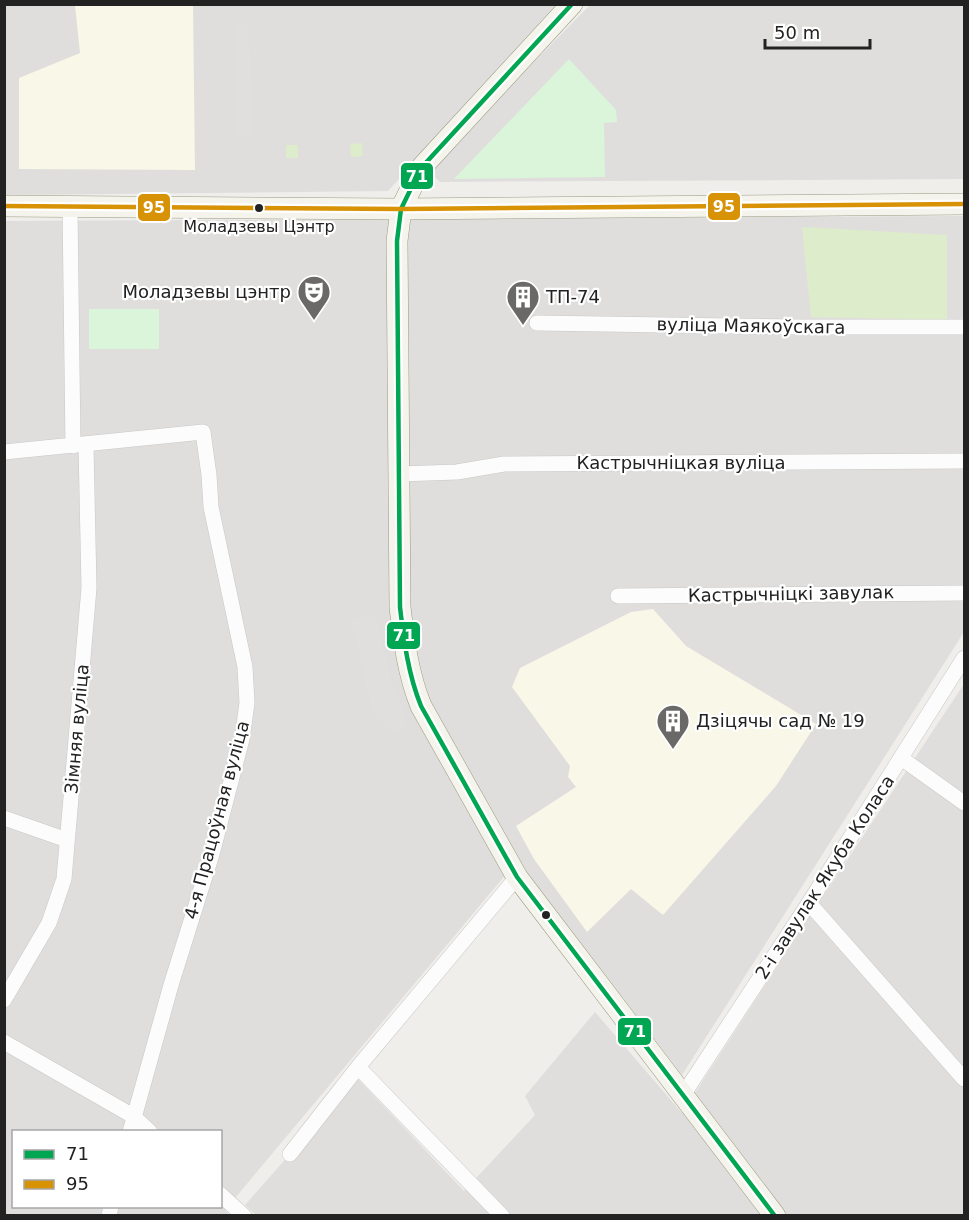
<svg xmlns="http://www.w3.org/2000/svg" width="969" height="1220" viewBox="0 0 969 1220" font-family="'DejaVu Sans',sans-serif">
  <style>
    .residential { fill: #dfdedc; fill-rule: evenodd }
    .education { fill: #f8f7e8 }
    .grass { fill: #ddeccb }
    .park { fill: #daf5da }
    .parking { fill: #e0dfde }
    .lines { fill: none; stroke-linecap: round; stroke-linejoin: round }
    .minor-casing { stroke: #c9c8c7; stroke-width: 16 }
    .secondary-casing { stroke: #999a82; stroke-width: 22 }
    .minor { stroke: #fdfcfc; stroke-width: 15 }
    .secondary { stroke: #f4f4ed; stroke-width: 21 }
    .bus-1-casing { stroke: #fff; stroke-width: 9 }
    .bus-2-casing { stroke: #fff; stroke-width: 9 }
    .bus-1 { stroke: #00a651; stroke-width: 4.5 }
    .bus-2 { stroke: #d79205; stroke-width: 4.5 }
    .bus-dot { fill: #222; stroke: #fff; stroke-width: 2 }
    .labels { text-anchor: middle; stroke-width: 4.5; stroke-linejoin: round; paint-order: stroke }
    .bus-label { font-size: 16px; fill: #222; stroke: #fff }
    .poi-label { font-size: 18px; fill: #222; stroke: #fff; text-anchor: start }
    .street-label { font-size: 18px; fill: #222; stroke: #fff }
    .line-badge { stroke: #fff; stroke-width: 2 }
    .badge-label { font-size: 16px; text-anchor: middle; font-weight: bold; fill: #fff }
  </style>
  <rect width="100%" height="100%" fill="#f0eeeb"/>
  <!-- residential -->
  <path class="residential" d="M4,5H560L388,191L5,195Z
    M590,5H964V179L440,182L433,175L435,165L449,148Z
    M964,216V632L682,1075L518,860L225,1210L230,1215H5L4,221ZM14,1132H220V1206H14Z
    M964,684V1215L257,1216L245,1205L357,1078L464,1191L535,1115L525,1096L595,1012L682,1113L820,901Z"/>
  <!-- education -->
  <path class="education" d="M75,5H193L195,170L19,169V78L80,53Z
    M653,609L686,646L816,724L776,786L663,915L631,889L587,932L534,859L516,826L576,787L568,777L570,766L512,687L520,668L631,612Z"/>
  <!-- grass -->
  <path class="grass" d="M362,143L363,156L351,157L350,144Z
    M286,145H298V158H286Z
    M802,227L947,235V320L811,317Z"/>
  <!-- park -->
  <path class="park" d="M569,59L616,110L617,122L604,123L605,177L454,179Z
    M89,309H159V349H89Z"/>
  <!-- parking -->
  <path class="parking" d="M248,24L253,135L235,136V26Z
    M375,615L391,678L408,726L394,733L374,714L351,619Z"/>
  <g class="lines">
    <defs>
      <path id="minor" d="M70,207L73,446
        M537,323L803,327H964
        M4,452L203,432L209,475L211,507L245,667L247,703L242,739L212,854L171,985L130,1132
        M399,474L457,472L504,464L964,461
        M618,596L964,593
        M901,758L964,803
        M4,818L67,840
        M809,903L964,1079
        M4,1000L49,923L64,879L89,588L86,445
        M4,1042L133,1116L150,1132
        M358,1067L502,1216
        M683,1095L809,903L964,658
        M290,1154L358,1067L517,877
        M220,1194L244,1216
        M109,1216L111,1206"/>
      <path id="secondary" d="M572,4L421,168L401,209L397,241L400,607C404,641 408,674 421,706L517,877L775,1216
        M4,206L401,209L964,204"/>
    </defs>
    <!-- minor casing -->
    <use href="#minor" class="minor-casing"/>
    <!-- secondary casing -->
    <use href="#secondary" class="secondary-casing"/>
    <!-- minor -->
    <use href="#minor" class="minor"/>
    <!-- secondary -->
    <use href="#secondary" class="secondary"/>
    <defs>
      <path id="bus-1" d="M572,4L421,168L401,209L397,241L400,607C404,641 408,674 421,706L517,877L775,1216"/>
      <path id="bus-2" d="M4,206L401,209L964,204"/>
    </defs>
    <!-- bus-1 casing -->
    <use href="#bus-1" class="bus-1-casing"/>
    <!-- bus-2 casing -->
    <use href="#bus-2" class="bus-2-casing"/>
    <!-- bus-1 -->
    <use href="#bus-1" class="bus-1"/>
    <!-- bus-2 -->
    <use href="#bus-2" class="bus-2"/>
  </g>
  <!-- icons -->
  <defs>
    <symbol id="theatre-pin" viewBox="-11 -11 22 30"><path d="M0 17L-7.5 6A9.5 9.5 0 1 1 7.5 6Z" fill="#6a6968" stroke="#fff"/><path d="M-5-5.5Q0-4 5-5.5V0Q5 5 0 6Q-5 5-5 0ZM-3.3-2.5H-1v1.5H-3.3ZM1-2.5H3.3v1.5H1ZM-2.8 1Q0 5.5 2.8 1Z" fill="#fff"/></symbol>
    <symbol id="building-pin" viewBox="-11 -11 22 30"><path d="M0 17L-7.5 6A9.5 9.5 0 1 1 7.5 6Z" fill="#6a6968" stroke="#fff"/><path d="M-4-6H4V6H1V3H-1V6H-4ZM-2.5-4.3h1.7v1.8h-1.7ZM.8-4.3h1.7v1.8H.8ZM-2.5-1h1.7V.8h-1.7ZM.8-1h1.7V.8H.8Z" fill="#fff"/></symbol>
  </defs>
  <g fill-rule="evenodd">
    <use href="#theatre-pin" x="295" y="273" width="38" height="52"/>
    <use href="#building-pin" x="504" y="278" width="38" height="52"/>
    <use href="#building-pin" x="654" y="702" width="38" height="52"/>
  </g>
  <!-- markers -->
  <g class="bus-dot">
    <circle cx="259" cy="208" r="5"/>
    <circle cx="546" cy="915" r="5"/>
  </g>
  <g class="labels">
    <!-- bus labels -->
    <g class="bus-label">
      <text x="259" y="232">Моладзевы Цэнтр</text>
    </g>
    <!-- poi labels -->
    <g class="poi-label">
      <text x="291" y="298" text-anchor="end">Моладзевы цэнтр</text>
      <text x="546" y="303">ТП-74</text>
      <text x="696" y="727">Дзіцячы сад № 19</text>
    </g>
    <!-- street labels -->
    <g class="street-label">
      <text transform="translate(751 326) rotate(1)" y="6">вуліца Маякоўскага</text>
      <text x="681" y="469">Кастрычніцкая вуліца</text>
      <text transform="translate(791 594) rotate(-1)" y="6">Кастрычніцкі завулак</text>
      <text transform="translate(77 729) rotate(-85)" y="6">Зімняя вуліца</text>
      <text transform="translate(217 820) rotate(-75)" y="6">4-я Працоўная вуліца</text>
      <text transform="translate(825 877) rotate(-57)" y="6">2-і завулак Якуба Коласа</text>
    </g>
  </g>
  <g class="line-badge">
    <rect x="400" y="162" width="34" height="28" rx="6" fill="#00a651"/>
    <rect x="707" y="192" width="34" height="29" rx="6" fill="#d79205"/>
    <rect x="137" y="193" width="34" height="29" rx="6" fill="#d79205"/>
    <rect x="386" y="621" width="35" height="29" rx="6" fill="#00a651"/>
    <rect x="617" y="1017" width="35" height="29" rx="6" fill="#00a651"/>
  </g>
  <g class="badge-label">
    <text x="417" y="182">71</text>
    <text x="724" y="212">95</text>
    <text x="154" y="213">95</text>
    <text x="404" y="641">71</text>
    <text x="635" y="1037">71</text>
  </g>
  <!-- border -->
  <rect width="969" height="1220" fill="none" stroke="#222222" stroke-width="12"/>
  <!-- legend -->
  <rect x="12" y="1130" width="210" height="78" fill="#ffffff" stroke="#a7a7a7" stroke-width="1.5"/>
  <rect x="24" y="1150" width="30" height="9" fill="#00a651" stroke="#a7a7a7" stroke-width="1.5"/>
  <text x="66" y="1160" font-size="18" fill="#222222">71</text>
  <rect x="24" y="1180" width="30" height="9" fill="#d79205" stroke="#a7a7a7" stroke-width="1.5"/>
  <text x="66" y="1190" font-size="18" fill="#222222">95</text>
  <!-- scale -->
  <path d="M765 39v9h105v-9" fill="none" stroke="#222222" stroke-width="3"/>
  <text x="774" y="39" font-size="18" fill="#222222" stroke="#ffffff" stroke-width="4.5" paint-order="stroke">50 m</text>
</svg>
